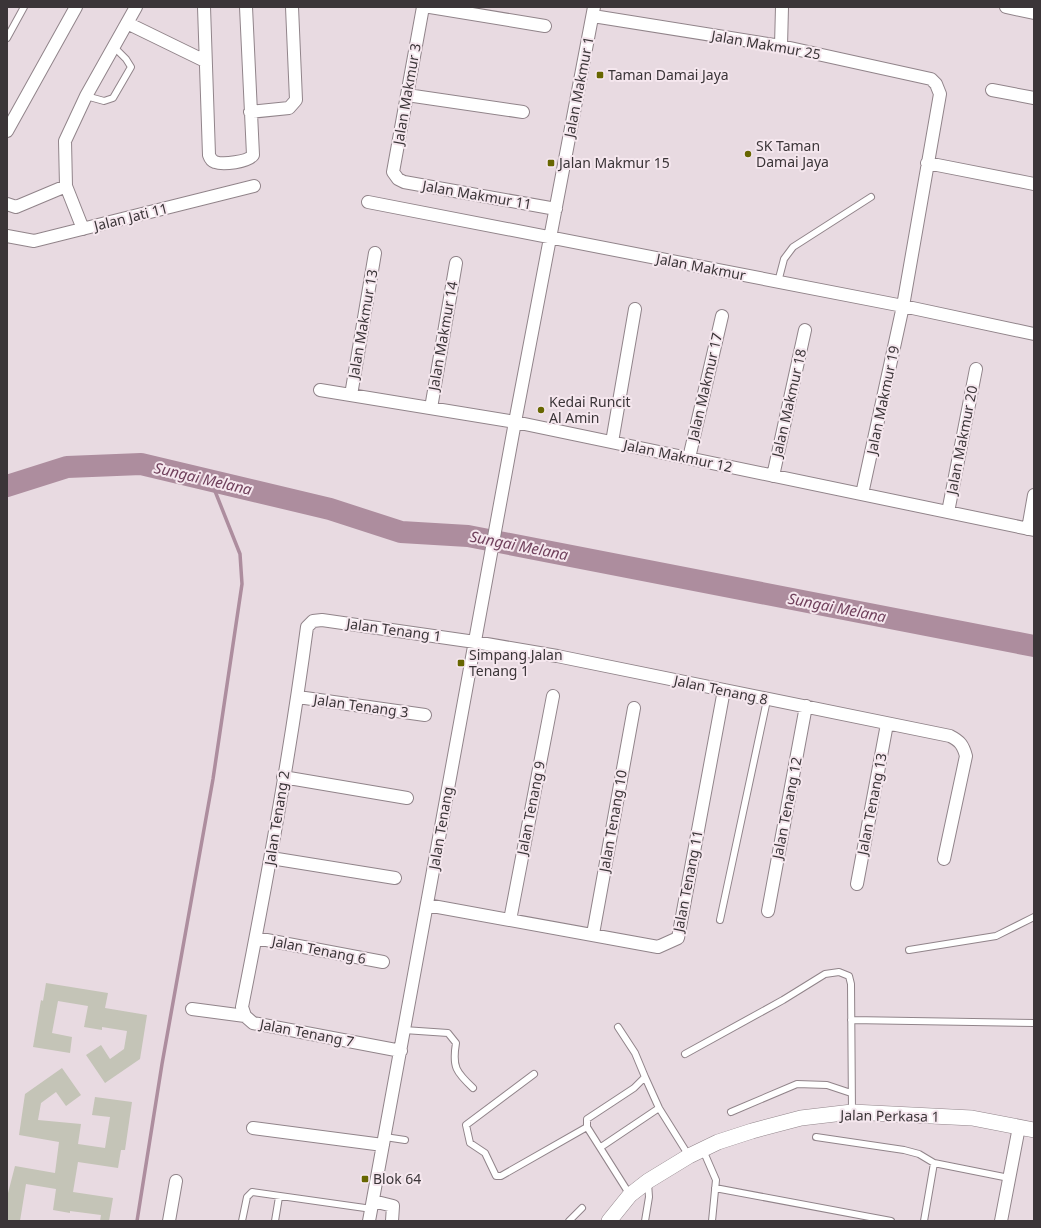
<svg xmlns="http://www.w3.org/2000/svg" width="1041" height="1228" viewBox="0 0 1041 1228" font-family="'Noto Sans',sans-serif">
  <style>
    .lines { fill: none; stroke-linecap: round; stroke-linejoin: round }
    .stream { stroke: #ad8d9e; stroke-width: 3.5 }
    .river { stroke: #ad8d9e; stroke-width: 22 }
    .building { fill: #c4c4b7 }
    .service-casing { stroke: #91848a; stroke-width: 8 }
    .minor-casing { stroke: #91848a; stroke-width: 14 }
    .tertiary-casing { stroke: #91848a; stroke-width: 16 }
    .service { stroke: #fff; stroke-width: 6 }
    .minor { stroke: #fff; stroke-width: 12 }
    .tertiary { stroke: #fff; stroke-width: 15 }
    .poi-dot { fill: #676600; stroke: #f5e7ee; stroke-width: 1.5 }
    .labels { text-anchor: middle; stroke-width: 4; stroke-linejoin: round; paint-order: stroke }
    .street-label { font-size: 14px; fill: #3b3538; stroke: #f5e7ee }
    .poi-label { font-size: 14px; fill: #3b3538; stroke: #f5e7ee; text-anchor: start }
    .water-label { font-size: 15px; font-style: italic; fill: #70415c; stroke: #f5e7ee }
  </style>
  <rect width="100%" height="100%" fill="#e8dae1"/>
  <g class="lines">
    <!-- stream -->
    <path class="stream" d="M137,1221L162,1064L213,779L242,584L240,554L211,481"/>
    <!-- river -->
    <path class="river" d="M7,486L67,467L141,464L330,509L401,532L468,536L1034,646"/>
  </g>
  <!-- building -->
  <path class="building" d="M46,983L108,993L105,1008L147,1015L140,1059L105,1083L86,1055L101,1045L110,1059L124,1049L127,1031L102,1027V1030L84,1027L88,1006L58,1001L52,1033L72,1037L70,1053L33,1047L41,1000L43,1001Z
    M62,1068L81,1095L66,1106L56,1092L41,1103L38,1120L81,1124L78,1144L105,1148L110,1117L92,1115L95,1097L132,1102L125,1150H121L118,1168L78,1162L73,1192L113,1198L109,1221H100L101,1215L70,1211V1213L53,1210L56,1189L26,1184L20,1221H7V1197L15,1166L55,1173L59,1142L19,1135L25,1094Z"/>
  <g class="lines">
    <defs>
      <path id="service" d="M7,38L24,7
        M86,96L104,101L113,98L131,67L126,59L114,47
        M778,282L784,259L793,247L871,197
        M720,920L767,700
        M909,950L996,936L1034,917
        M851,1020L1034,1023
        M618,1027L635,1053L645,1077
        M404,1030L448,1033L456,1043C452,1067 456,1072 473,1088
        M685,1054L783,1000L825,974L839,972L849,976L851,984L852,1112
        M534,1074L466,1125L470,1143L485,1153L496,1176H501L587,1127
        M731,1112L797,1084L827,1085L851,1093
        M385,1137L405,1140
        M816,1137L904,1150L919,1154L934,1163L1009,1178
        M601,1147L659,1108
        M703,1150L716,1180L712,1221
        M715,1188L891,1221
        M630,1195L587,1127V1119L634,1088L645,1077L659,1108L689,1156
        M242,1221L247,1197L252,1192L372,1209
        M275,1221L279,1197
        M569,1221L582,1208
        M645,1221L649,1197L648,1183
        M924,1221L934,1163"/>
      <path id="minor" d="M204,7L209,155C210,158 212,161 215,162C223,165 248,162 253,155L246,7
        M423,7L393,172L398,179L404,182L556,209
        M430,7L545,26
        M1006,7L1034,13
        M593,16L781,46L931,79L936,84L940,94L903,306L862,494
        M127,23L205,61
        M781,46L782,7
        M992,90L1034,98
        M407,95L523,112
        M250,112L289,108L296,100L292,7
        M7,131L76,7
        M927,163L1034,184
        M368,202L903,306L1034,334
        M7,204L16,207L66,186
        M83,229L66,186L65,141L86,96L136,7
        M7,236L34,241L254,186
        M320,390L515,422L1034,530
        M351,395L375,253
        M431,408L456,263
        M612,442L635,309
        M689,458L722,316
        M773,476L805,330
        M948,512L976,369
        M1028,529L1034,495
        M298,697L425,715
        M283,777L407,798
        M271,858L395,878
        M857,884L887,724
        M427,905L658,947L678,938L724,690
        M768,911L806,706
        M510,920L553,696
        M593,934L634,708
        M256,938L383,962
        M192,1009L245,1016L253,1023L401,1051
        M245,1016L242,1007C267,881 290,755 307,627L313,621L322,620L475,642L557,656L950,736C960,741 963,745 966,756L944,859
        M253,1128L383,1145
        M373,1201L393,1206L392,1221
        M169,1221L176,1181
        M369,1221L515,422L594,7
        M1001,1221L1019,1127"/>
      <path id="tertiary" d="M609,1221L630,1195L648,1181L689,1156L718,1142L752,1131L801,1118L852,1112L972,1118L1034,1130"/>
    </defs>
    <!-- service casing -->
    <use href="#service" class="service-casing"/>
    <!-- minor casing -->
    <use href="#minor" class="minor-casing"/>
    <!-- tertiary casing -->
    <use href="#tertiary" class="tertiary-casing"/>
    <!-- service -->
    <use href="#service" class="service"/>
    <!-- minor -->
    <use href="#minor" class="minor"/>
    <!-- tertiary -->
    <use href="#tertiary" class="tertiary"/>
  </g>
  <!-- markers -->
  <g class="poi-dot">
    <rect x="596" y="71" width="8" height="8" rx="2"/>
    <circle cx="748" cy="154" r="4"/>
    <rect x="547" y="159" width="8" height="8" rx="2"/>
    <circle cx="541" cy="410" r="4"/>
    <rect x="457" y="659" width="8" height="8" rx="2"/>
    <rect x="361" y="1175" width="8" height="8" rx="2"/>
  </g>
  <g class="labels">
    <!-- street labels -->
    <g class="street-label">
      <text transform="translate(766 45) rotate(10)" y="5">Jalan Makmur 25</text>
      <text transform="translate(579 87) rotate(-79)" y="5">Jalan Makmur 1</text>
      <text transform="translate(407 94) rotate(-80)" y="5">Jalan Makmur 3</text>
      <text transform="translate(477 195) rotate(10)" y="5">Jalan Makmur 11</text>
      <text transform="translate(131 217) rotate(-14)" y="5">Jalan Jati 11</text>
      <text transform="translate(701 267) rotate(11)" y="5">Jalan Makmur</text>
      <text transform="translate(363 324) rotate(-80)" y="5">Jalan Makmur 13</text>
      <text transform="translate(443 336) rotate(-80)" y="5">Jalan Makmur 14</text>
      <text transform="translate(705 387) rotate(-77)" y="5">Jalan Makmur 17</text>
      <text transform="translate(883 400) rotate(-78)" y="5">Jalan Makmur 19</text>
      <text transform="translate(789 403) rotate(-77)" y="5">Jalan Makmur 18</text>
      <text transform="translate(962 440) rotate(-79)" y="5">Jalan Makmur 20</text>
      <text transform="translate(678 456) rotate(12)" y="5">Jalan Makmur 12</text>
      <text transform="translate(394 630) rotate(8)" y="5">Jalan Tenang 1</text>
      <text transform="translate(721 690) rotate(12)" y="5">Jalan Tenang 8</text>
      <text transform="translate(361 706) rotate(8)" y="5">Jalan Tenang 3</text>
      <text transform="translate(872 804) rotate(-79)" y="5">Jalan Tenang 13</text>
      <text transform="translate(531 808) rotate(-79)" y="5">Jalan Tenang 9</text>
      <text transform="translate(787 808) rotate(-79)" y="5">Jalan Tenang 12</text>
      <text transform="translate(277 818) rotate(-81)" y="5">Jalan Tenang 2</text>
      <text transform="translate(613 821) rotate(-80)" y="5">Jalan Tenang 10</text>
      <text transform="translate(441 828) rotate(-80)" y="5">Jalan Tenang</text>
      <text transform="translate(688 881) rotate(-79)" y="5">Jalan Tenang 11</text>
      <text transform="translate(319 950) rotate(11)" y="5">Jalan Tenang 6</text>
      <text transform="translate(307 1033) rotate(11)" y="5">Jalan Tenang 7</text>
      <text transform="translate(890 1116) rotate(1)" y="5">Jalan Perkasa 1</text>
    </g>
    <!-- poi labels -->
    <g class="poi-label">
      <text x="608" y="80">Taman Damai Jaya</text>
      <text x="756" y="151">SK Taman<tspan x="756" dy="16">Damai Jaya</tspan></text>
      <text x="559" y="168">Jalan Makmur 15</text>
      <text x="549" y="407">Kedai Runcit<tspan x="549" dy="16">Al Amin</tspan></text>
      <text x="469" y="660">Simpang Jalan<tspan x="469" dy="16">Tenang 1</tspan></text>
      <text x="373" y="1184">Blok 64</text>
    </g>
    <!-- water labels -->
    <g class="water-label">
      <text transform="translate(203 479) rotate(13)" y="5">Sungai Melana</text>
      <text transform="translate(519 546) rotate(11)" y="5">Sungai Melana</text>
      <text transform="translate(837 608) rotate(11)" y="5">Sungai Melana</text>
    </g>
  </g>
  <!-- border -->
  <rect width="1041" height="1228" fill="none" stroke="#3b3538" stroke-width="16"/>
</svg>
